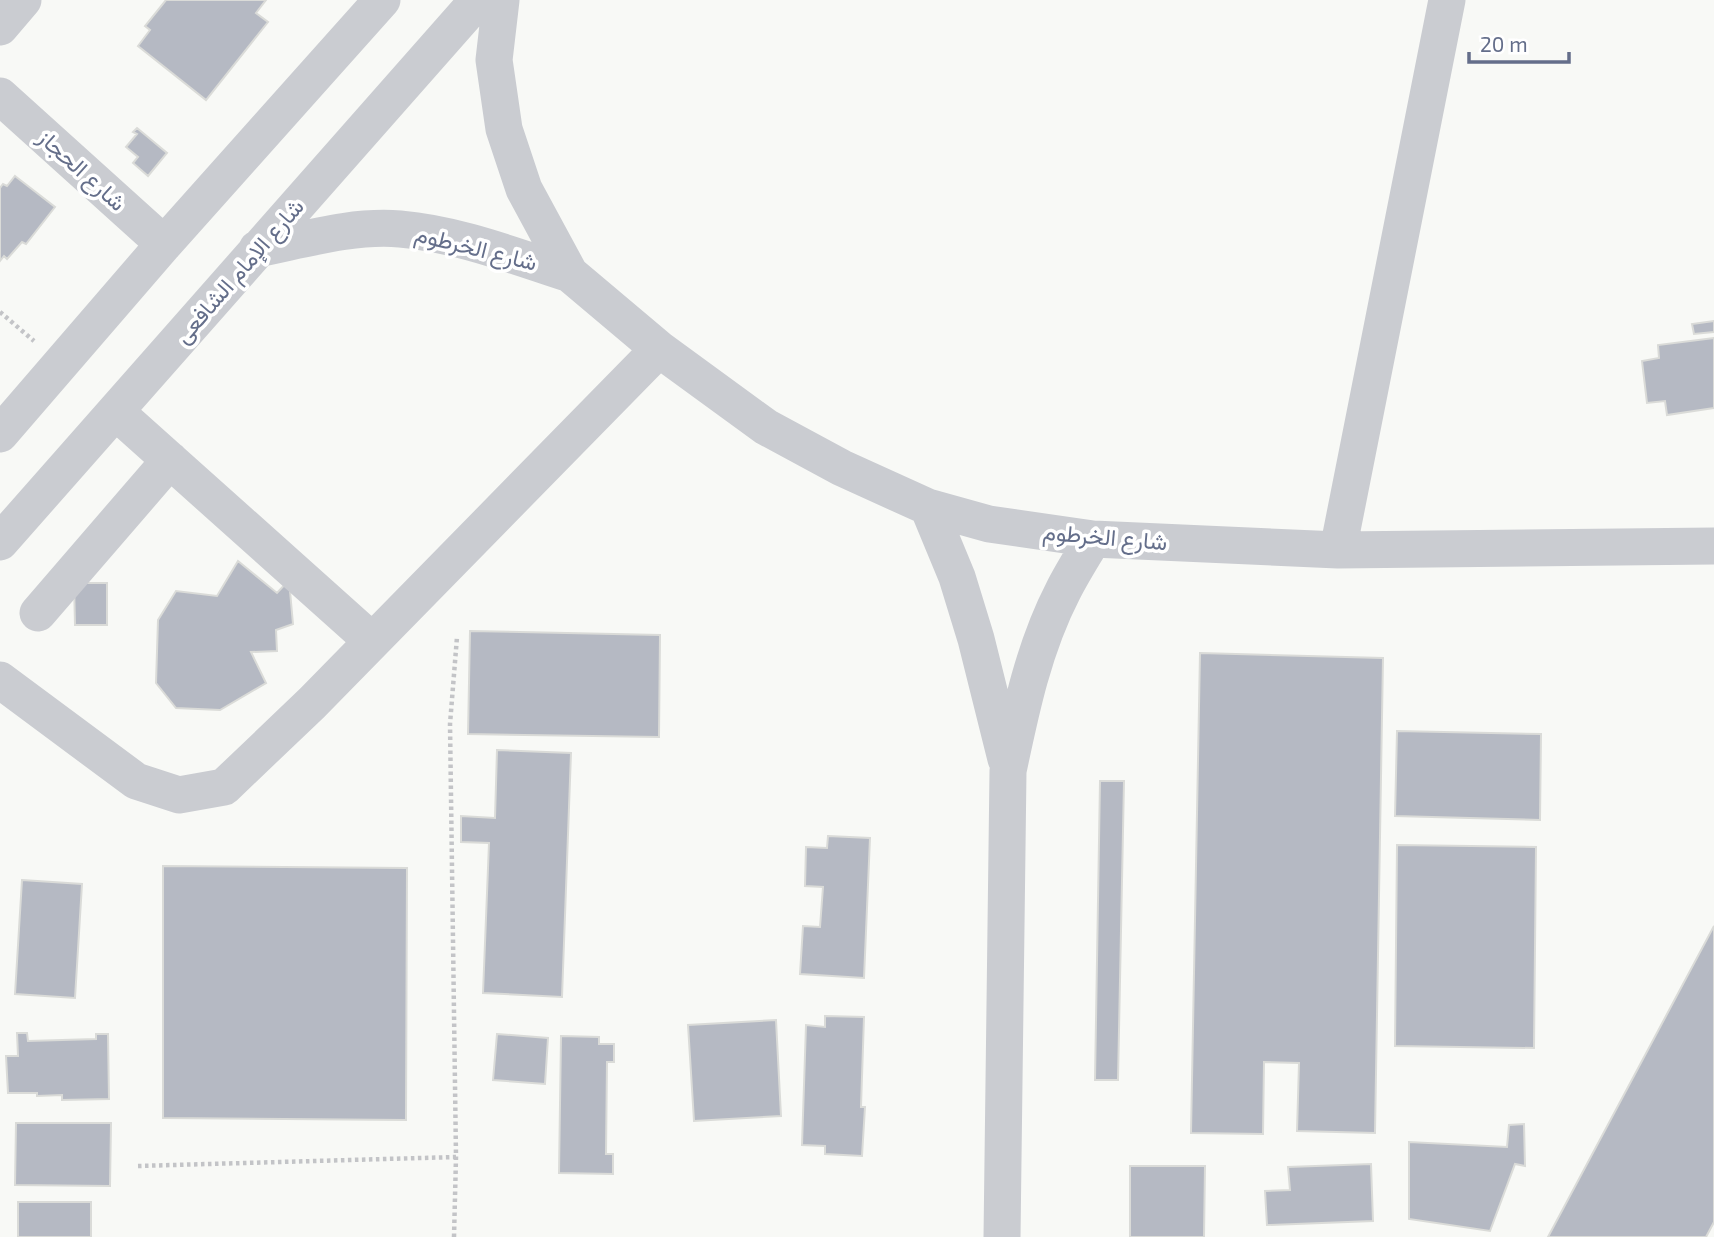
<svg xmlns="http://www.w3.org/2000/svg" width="1714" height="1237" viewBox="0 0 1714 1237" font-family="'Exo 2',Vazirmatn,sans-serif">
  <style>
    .building { fill: #b5b9c3; stroke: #dadbd8; stroke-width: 2 }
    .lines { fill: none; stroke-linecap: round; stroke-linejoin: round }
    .path { stroke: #c3c4c7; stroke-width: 4.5; stroke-dasharray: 3.5 3.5; stroke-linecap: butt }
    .minor { stroke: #caccd1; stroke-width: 37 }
    .labels { text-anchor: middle; stroke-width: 7; stroke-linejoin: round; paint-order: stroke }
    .street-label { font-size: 23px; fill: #646e8a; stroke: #fff }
  </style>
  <rect width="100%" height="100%" fill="#f8f9f6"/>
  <!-- building -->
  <path class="building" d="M166,0H266L256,13L268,22L206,100L138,46L150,30L145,26Z
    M137,128L167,153L148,176L133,163L138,157L126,147L137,134L133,132Z
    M15,176L55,207L26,244L22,242L7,259L4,256L0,261V188L3,184L7,186Z
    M1714,321V332L1694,334L1692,324Z
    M1714,338V408L1667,415L1665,401L1647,403L1642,361L1659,358L1658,345Z
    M238,561L277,593L289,580L293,624L276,630L277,651L251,652L266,683L220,710L176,708L156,683L158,620L176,591L217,596Z
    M74,583H107V625H75Z
    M470,631L660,635L659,737L468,734Z
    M1200,653L1383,658L1375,1133L1297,1131L1299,1063L1264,1062L1263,1134L1191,1133Z
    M1397,731L1541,734L1540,820L1395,816Z
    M497,750L571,753L562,997L483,993L489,843L461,842V816L495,818Z
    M1100,781H1124L1118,1080H1095Z
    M828,836L870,838L864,978L800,974L803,926L820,927L823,887L805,886L806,847L827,848Z
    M1397,845L1536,847L1534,1048L1395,1046Z
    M163,866L407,868L406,1120L163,1118Z
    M22,880L82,884L75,998L15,994Z
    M1714,926V1222L1706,1237H1548Z
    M825,1016L864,1017L861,1107H865L862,1156L825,1154V1146L802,1145L806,1025L825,1027Z
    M776,1020L781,1116L694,1121L688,1025Z
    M17,1033H27L28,1041L96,1039V1034H108L109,1099L62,1100V1095L37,1096V1093H8L6,1056H18Z
    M497,1034L548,1038L545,1084L493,1080Z
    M561,1036L599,1037V1044H614V1062H607L606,1154H613V1174L559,1173Z
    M16,1123H111L110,1186L15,1185Z
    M1524,1124L1525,1166L1515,1164L1490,1231L1409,1219V1142L1507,1147L1509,1125Z
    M1371,1164L1373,1221L1267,1225L1265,1191L1290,1190L1288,1167Z
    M1130,1166H1205L1204,1237H1130Z
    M18,1202H91V1237H18Z"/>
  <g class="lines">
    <!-- path -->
    <path class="path" d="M0,312L34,341
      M138,1166L456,1157
      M454,1237L456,1157L450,724L457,637"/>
    <!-- minor -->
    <path class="minor" d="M501,0L494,60L504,129L524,189L570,274L659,349L766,427L842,468L928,507L989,524L1093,539L1338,550L1714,546
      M0,27L23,0
      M0,96L164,244
      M257,249C303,240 352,225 400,229C458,234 514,256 570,274
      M116,412L372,641
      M0,434L164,244L382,0
      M928,507L957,577L976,639L1006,759
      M0,542L478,0
      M1338,550L1447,0
      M38,613L170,460
      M0,680L136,781L179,795L224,787L312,703L659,349
      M1002,1237L1008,771C1021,709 1034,647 1063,591C1072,573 1083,556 1093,539"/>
  </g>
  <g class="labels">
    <!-- street labels -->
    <g class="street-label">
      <text transform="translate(82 170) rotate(42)" y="8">شارع الحجاز</text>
      <text transform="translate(476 248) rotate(14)" y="8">شارع الخرطوم</text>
      <text transform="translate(239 271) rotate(-49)" y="8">شارع الإمام الشافعى</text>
      <text transform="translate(1105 537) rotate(5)" y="8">شارع الخرطوم</text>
    </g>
  </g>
  <!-- scale -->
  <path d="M1469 52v10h100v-10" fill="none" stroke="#646e8a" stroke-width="3.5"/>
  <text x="1480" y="52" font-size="21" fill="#646e8a" stroke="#ffffff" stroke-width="5" paint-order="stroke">20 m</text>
</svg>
